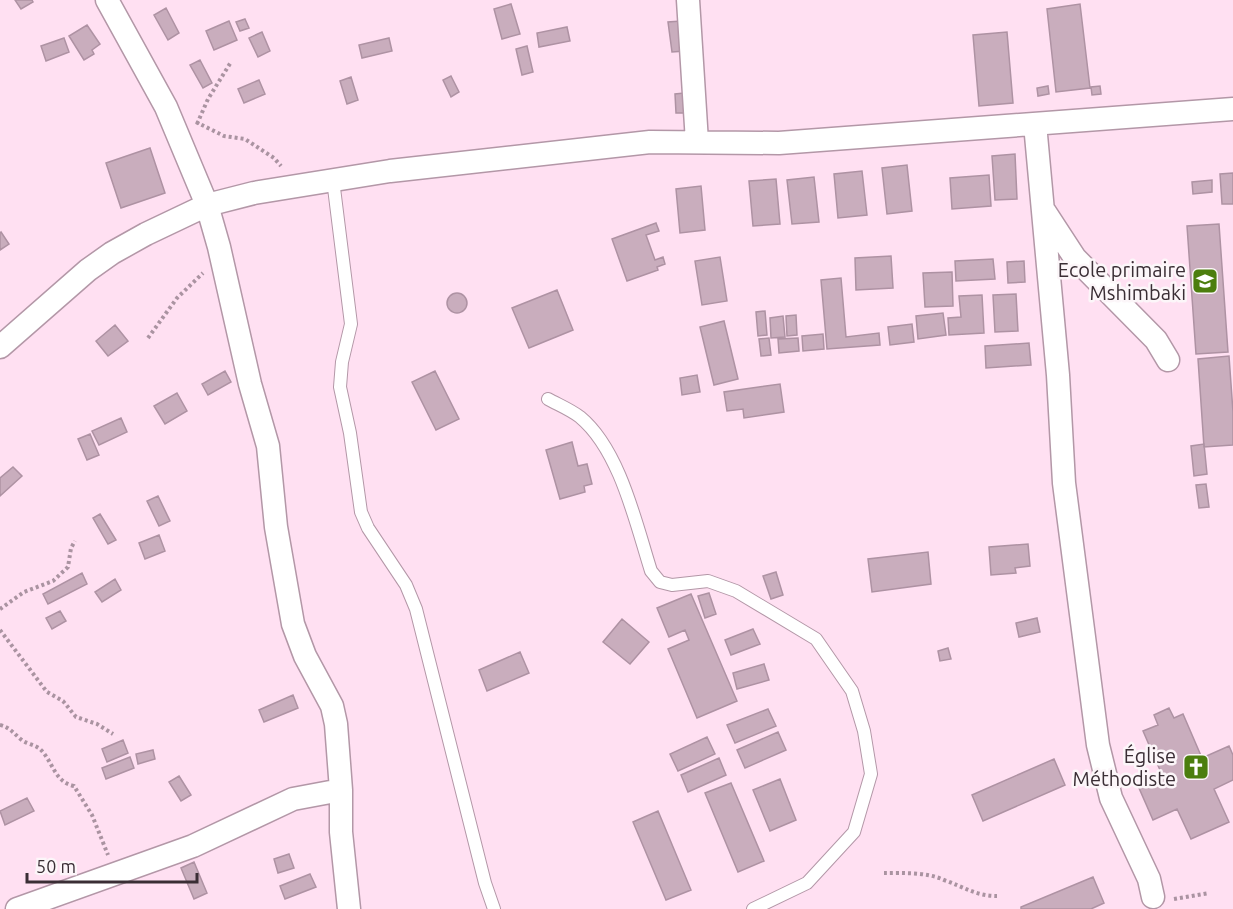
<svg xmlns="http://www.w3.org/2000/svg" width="1233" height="909" viewBox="0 0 1233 909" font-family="Ubuntu,sans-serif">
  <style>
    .building { fill: #c9adbd; stroke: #ae92a3; stroke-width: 1.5 }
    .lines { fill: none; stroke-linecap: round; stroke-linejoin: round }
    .service-casing { stroke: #b397a7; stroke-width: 14 }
    .minor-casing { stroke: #b397a7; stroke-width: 25 }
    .path { stroke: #aa93a1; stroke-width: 4; stroke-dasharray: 3 3; stroke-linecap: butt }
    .service { stroke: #fff; stroke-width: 12 }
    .minor { stroke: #fff; stroke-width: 22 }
    .labels { text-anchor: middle; stroke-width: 5; stroke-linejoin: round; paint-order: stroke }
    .poi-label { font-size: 20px; fill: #3a2e35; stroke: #fcf6f9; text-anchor: end }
  </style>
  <rect width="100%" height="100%" fill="#ffe0f2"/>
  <!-- building -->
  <path class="building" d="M15,0H32L33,2L21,9Z
    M511,4L520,34L502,39L494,9Z
    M1080,4L1090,88L1056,92L1047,9Z
    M166,8L179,33L168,40L154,15Z
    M245,19L249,28L240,31L236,22Z
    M229,21L237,40L214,50L206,31Z
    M681,21L685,51L672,52L668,22Z
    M87,25L100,44L92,50L94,54L84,60L69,36Z
    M567,27L570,41L539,47L537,33Z
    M262,32L270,51L258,57L249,38Z
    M1007,32L1013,103L979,106L973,35Z
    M64,38L69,52L46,61L41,46Z
    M389,38L392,51L362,58L359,45Z
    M527,46L533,72L522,75L516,49Z
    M200,60L212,83L203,88L190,65Z
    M451,76L459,92L451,97L443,80Z
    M351,77L358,100L347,104L340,81Z
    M259,80L265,94L244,103L238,89Z
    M1048,86L1049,94L1038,96L1037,88Z
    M1100,86L1101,94L1092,95L1091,87Z
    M684,93L686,113H676L675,94Z
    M150,148L165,193L121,208L106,163Z
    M1015,154L1017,199L995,200L992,156Z
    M907,165L912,211L887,214L882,168Z
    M862,171L867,215L838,218L834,174Z
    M1233,173V204H1222L1220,174Z
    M989,175L991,206L952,209L950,178Z
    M814,177L819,222L792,224L787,180Z
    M776,179L780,224L753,226L749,181Z
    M1212,180V192L1193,194L1192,182Z
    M701,186L705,230L680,233L676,189Z
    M656,223L659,231L646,235L655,260L663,257L665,264L657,267L658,270L627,281L612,239Z
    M1219,224L1228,352L1196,354L1187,226Z
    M1,232L9,244L0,250V233Z
    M891,256L893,288L856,290L855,258Z
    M720,257L727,301L702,305L695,261Z
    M993,259L995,279L956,281L955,261Z
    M1024,261L1025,282L1008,283L1007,262Z
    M952,272L953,306L925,307L923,273Z
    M841,278L846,337L879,333L880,345L827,349L821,280Z
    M557,290L573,330L529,348L512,308Z
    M447 303a10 10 0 1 1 20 0a10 10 0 1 1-20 0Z
    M1016,294L1018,331L995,332L993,295Z
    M982,295L984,333L949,335L948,318L961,317L959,296Z
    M765,311L767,335L758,336L756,312Z
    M943,313L946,335L918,339L916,316Z
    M796,315L797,335L787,336L786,316Z
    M783,316L785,337L771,338L770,318Z
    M724,321L738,379L714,385L700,327Z
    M912,324L914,342L890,345L888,327Z
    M115,325L128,341L108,356L96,341Z
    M823,334L824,349L803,351L802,336Z
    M769,338L771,355L761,356L759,339Z
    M798,338L799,351L779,353L778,339Z
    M1029,343L1031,365L986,368L985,346Z
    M1229,356L1233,412V445L1204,447L1198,359Z
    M225,371L231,382L208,395L202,384Z
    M435,371L459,419L436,430L412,382Z
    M697,375L700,392L682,395L680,378Z
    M780,384L784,412L744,418L743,409L727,411L724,392Z
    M177,393L187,411L165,424L154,406Z
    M121,418L127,432L99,445L92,431Z
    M90,434L99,455L87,460L78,439Z
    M572,442L578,466L587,464L592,484L584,486L585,492L560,499L546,450Z
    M1204,444L1207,474L1194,476L1191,446Z
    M13,467L22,476L0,496V478Z
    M1206,484L1209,507L1199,508L1196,485Z
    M158,496L170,521L159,526L147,501Z
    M100,514L116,540L108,544L93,518Z
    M159,535L165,551L145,559L139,543Z
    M1028,544L1030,566L1015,568L1016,573L991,575L989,547Z
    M928,552L931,584L872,592L868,559Z
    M776,572L783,595L771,599L763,576Z
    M82,573L87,584L48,604L43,594Z
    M115,579L121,590L102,602L95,592Z
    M709,593L716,614L705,618L698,596Z
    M691,594L737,701L697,718L668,649L689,640L685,630L669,637L657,608Z
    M60,611L66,621L52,629L46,618Z
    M1037,618L1040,632L1019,637L1016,623Z
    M622,619L649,642L630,664L603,642Z
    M753,629L760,644L731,655L725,640Z
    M948,648L951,659L940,661L938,651Z
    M520,652L529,673L487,691L479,670Z
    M764,664L769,680L737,689L733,673Z
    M293,695L298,708L264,722L259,710Z
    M1169,708L1174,718L1183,714L1202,758L1229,746L1233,755V780L1214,789L1229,822L1191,839L1177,809L1153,820L1139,788L1163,777L1143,731L1158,725L1154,715Z
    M1169,708L1174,718L1183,714L1202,758L1229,746L1233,755V780L1214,789L1229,822L1191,839L1177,809L1153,820L1139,788L1163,777L1143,731L1158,725L1154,715Z
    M768,709L776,726L735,743L727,725Z
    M778,732L786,750L745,768L737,750Z
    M707,737L715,754L678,771L670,754Z
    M123,740L128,753L107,762L102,749Z
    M153,750L155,759L138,764L136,754Z
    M130,757L134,768L106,779L102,768Z
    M719,758L726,775L688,792L681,775Z
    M1054,759L1065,785L983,821L972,795Z
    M179,776L191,795L181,801L169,782Z
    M780,779L796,820L770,831L753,790Z
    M731,783L764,861L738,872L705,793Z
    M27,798L34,811L5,825L0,811Z
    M658,811L691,890L666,900L633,822Z
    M289,854L294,868L278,873L274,859Z
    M194,862L207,893L194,899L181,868Z
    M310,874L316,887L285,899L280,886Z
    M1093,877L1104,903L1091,909H1021V907Z"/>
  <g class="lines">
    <defs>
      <path id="service" d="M333,180L351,324L342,362L340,387L350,433L361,512L368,528L406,585L416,609L485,883L494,909
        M548,399C559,405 571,410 580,417C620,450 636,524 651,571L660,582L672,585L708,581L736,591L816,639L852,691L864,731L871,774L854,832L807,883L753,909"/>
      <path id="minor" d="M107,0L166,107L207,205L219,247L250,384L268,446L276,527L293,624L305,656L332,706L336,724L341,790V832L349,909
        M688,0L697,142
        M1035,124L1058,375L1064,483L1098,745L1111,798L1149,879L1153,897
        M1045,212L1075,258L1156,340L1168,360
        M0,347L88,270L112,253L146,234L207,205L254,193L390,171L650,142L779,143L1233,109
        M17,909L193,846L293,799L341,790"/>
    </defs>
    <!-- service casing -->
    <use href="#service" class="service-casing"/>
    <!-- minor casing -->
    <use href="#minor" class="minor-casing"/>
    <!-- path -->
    <path class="path" d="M196,122L224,136L245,139L274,158L281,166
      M197,124L208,99L231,62
      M148,338L177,298L203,273
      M0,609L24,592L53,581L68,567L71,548L75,541
      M0,630L47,692L63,701L76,717L97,724L113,734
      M0,725C10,727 15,735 23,741C28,744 35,745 40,749C53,761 54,782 74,786L92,815L108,855
      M884,873C903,873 927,872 944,880C964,887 976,896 997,896
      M1174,899L1209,893"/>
    <!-- service -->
    <use href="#service" class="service"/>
    <!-- minor -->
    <use href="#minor" class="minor"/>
  </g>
  <!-- icons -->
  <defs>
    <symbol id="school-square" viewBox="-11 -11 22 22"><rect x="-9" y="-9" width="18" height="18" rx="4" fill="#4c7e0e" stroke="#fcf6f9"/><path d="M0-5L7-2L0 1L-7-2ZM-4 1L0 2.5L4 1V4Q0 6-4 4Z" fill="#fff"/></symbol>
    <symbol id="church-square" viewBox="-11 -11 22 22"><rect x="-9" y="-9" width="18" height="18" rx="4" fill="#4c7e0e" stroke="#fcf6f9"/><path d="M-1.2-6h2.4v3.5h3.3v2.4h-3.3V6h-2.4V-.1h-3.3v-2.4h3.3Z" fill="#fff"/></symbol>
  </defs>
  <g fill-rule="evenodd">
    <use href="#school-square" x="1190" y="266" width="30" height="30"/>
    <use href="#church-square" x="1181" y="752" width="30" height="30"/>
  </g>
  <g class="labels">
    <!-- poi labels -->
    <g class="poi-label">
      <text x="1186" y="277">Ecole primaire<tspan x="1186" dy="23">Mshimbaki</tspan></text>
      <text x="1176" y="763">Église<tspan x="1176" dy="23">Méthodiste</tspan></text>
    </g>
  </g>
  <!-- scale -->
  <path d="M27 873v9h170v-9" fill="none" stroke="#3a2e35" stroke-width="3"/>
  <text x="36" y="873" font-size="18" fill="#3a2e35" stroke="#fcf6f9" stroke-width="4.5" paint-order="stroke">50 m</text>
</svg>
